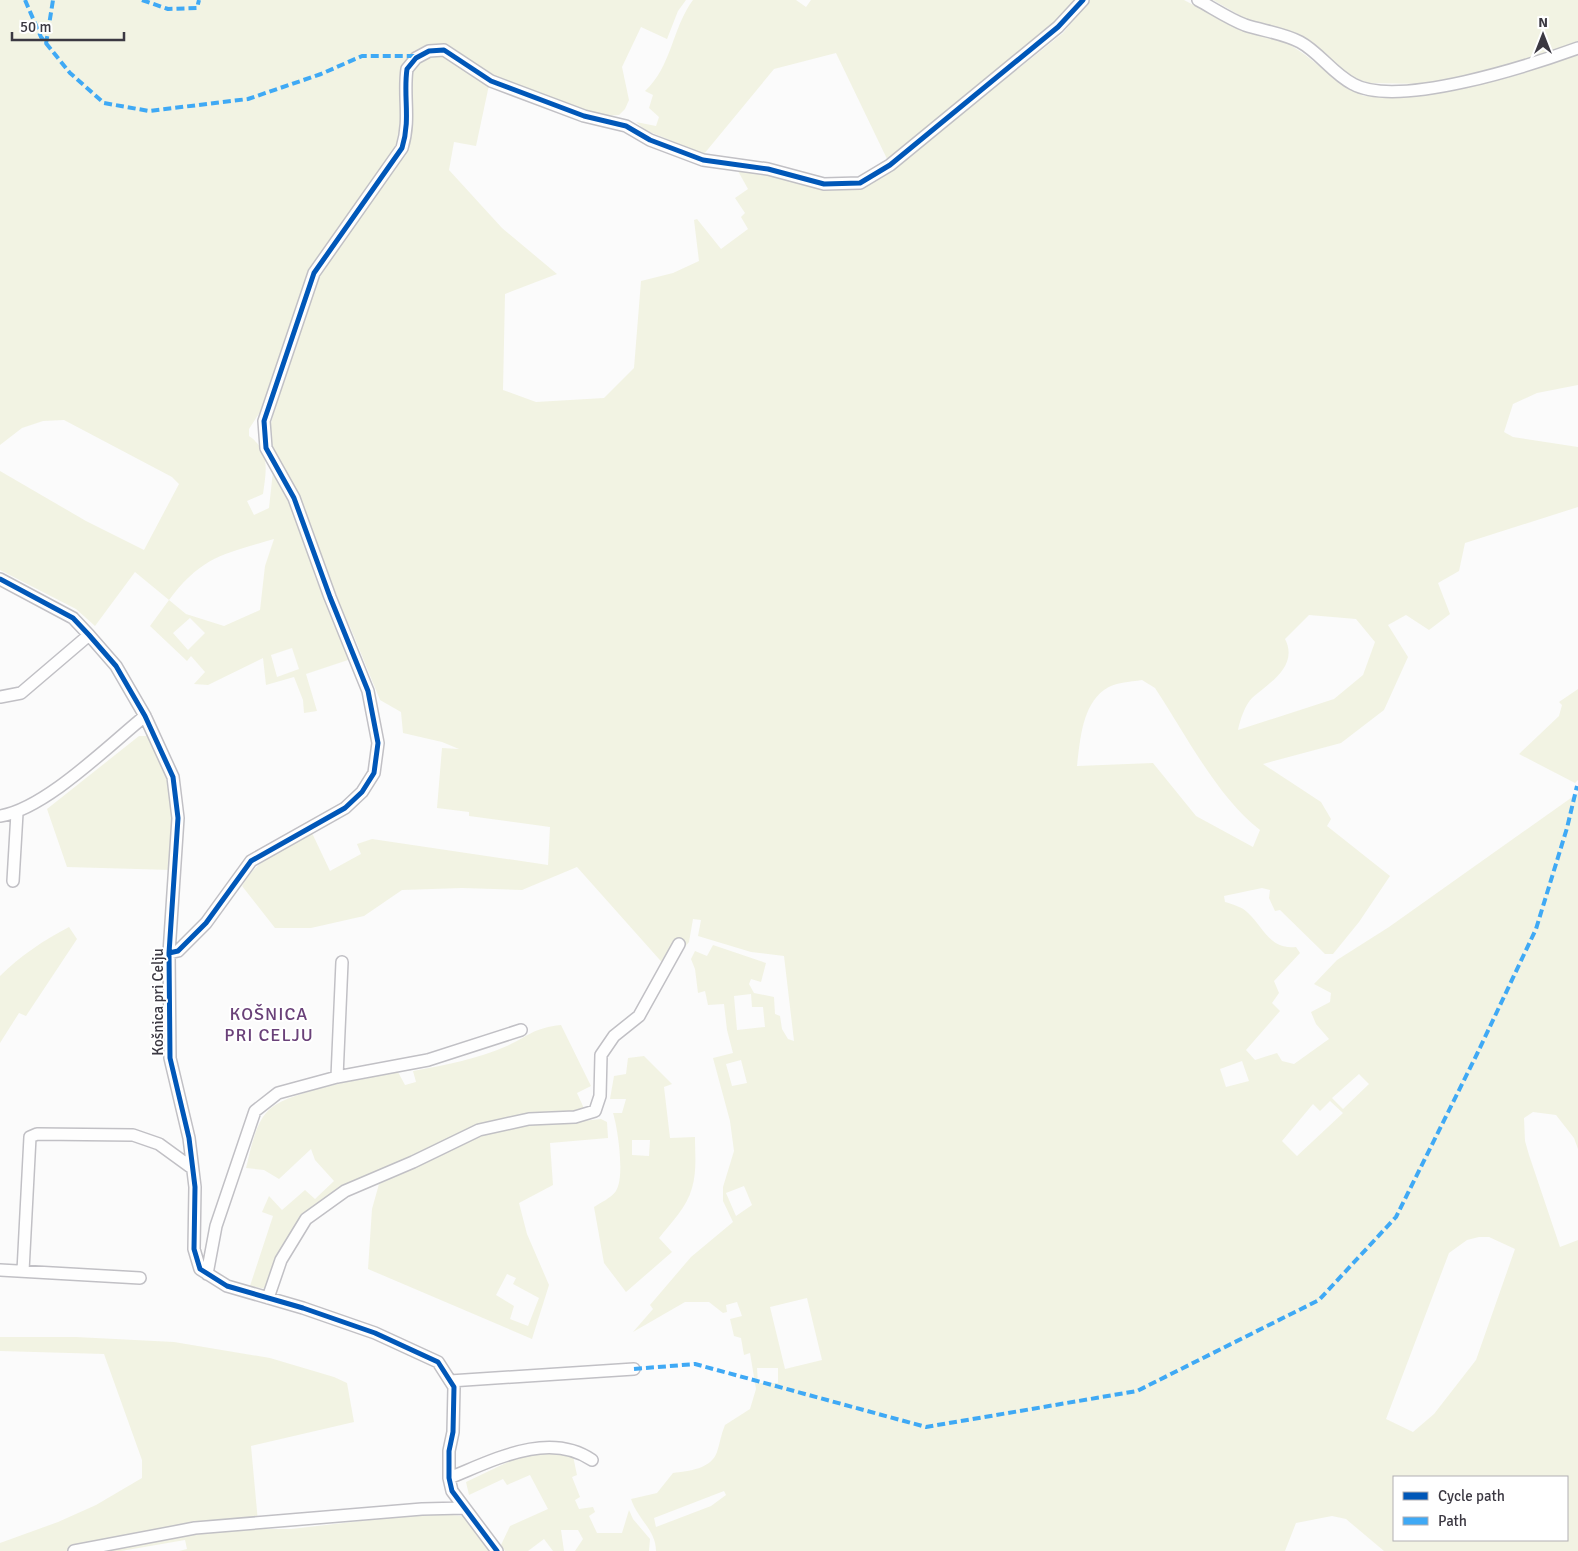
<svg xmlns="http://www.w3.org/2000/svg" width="1578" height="1551" viewBox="0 0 1578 1551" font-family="Signika,sans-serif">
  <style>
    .green { fill: #f2f3e3; fill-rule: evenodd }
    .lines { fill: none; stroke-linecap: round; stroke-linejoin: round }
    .street-casing { stroke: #c1c0c5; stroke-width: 14 }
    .street { stroke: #fefefe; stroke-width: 11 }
    .quiet { stroke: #3fa9f5; stroke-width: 4; stroke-dasharray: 8 4; stroke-linecap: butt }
    .cycleway-casing { stroke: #fff; stroke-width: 8 }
    .cycleway { stroke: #0057b8; stroke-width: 5 }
    .labels { text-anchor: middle; stroke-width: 4; stroke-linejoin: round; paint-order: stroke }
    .street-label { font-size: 15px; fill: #3b3842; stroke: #fff }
    .quarter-label { font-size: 18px; letter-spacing: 1px; fill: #6a4179; stroke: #fff }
  </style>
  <rect width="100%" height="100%" fill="#fbfbfb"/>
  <!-- green -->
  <path class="green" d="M0,0H686L678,11L667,39L641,27L622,67L629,100L625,109L619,115L607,116L573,107L501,81L450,47L424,46L414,51L403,66L404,105L399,146L326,249L264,406L249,429V436C271,451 266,472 263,494L247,501L254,515L269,508L273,471L298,520L315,577L351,659L306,674L317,711L304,713L303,700L294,677L266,685L263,658L208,685L194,684L205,672L191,656L187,661L150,626L169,600L135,572L95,626L76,609L0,570V471L86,521L144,550L179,484L172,477L64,420L43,421L22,428L0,445ZM274,539L265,566L260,610L224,626L186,614L169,600C202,556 224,554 274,539ZM190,618L205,633L188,650L173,633ZM292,648L299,669L277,677L271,655Z
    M693,0H796L806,7L811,0H1075L1054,23L888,161L836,53L774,69L704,154L645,130L636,122L656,126L659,117L649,108L653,95L645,91C672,66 672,28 693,0Z
    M1090,0H1184L1241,30L1283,40L1304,54L1342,84L1364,96L1422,95L1449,91L1514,76L1578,55V385L1537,393L1513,404L1504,432L1513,437L1578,447V507L1465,543L1459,571L1438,583L1450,614L1429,630L1406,615L1388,625L1408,657L1384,710L1341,743L1263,764L1321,802L1331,819L1327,826L1390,876L1359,922L1333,954H1325L1280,910L1275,911L1269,898L1270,890L1262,888L1224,896L1225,902C1232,904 1242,907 1247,912C1264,927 1269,950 1296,947L1300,953L1274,981L1279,993L1272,1003L1280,1011L1246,1050L1255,1060L1277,1053L1282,1061L1294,1064L1329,1039L1316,1024L1311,1012L1330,1002L1331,993L1314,984L1337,960L1389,927L1578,793V1149L1574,1138L1556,1115L1533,1112L1524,1118L1525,1141L1529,1155L1560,1247L1578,1240V1551H1384L1346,1519L1332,1516L1296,1523L1285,1551H656C656,1530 638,1520 631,1499L657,1493L673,1473C689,1471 711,1469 717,1452C720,1443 721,1434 725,1425L750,1409L756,1389L750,1353L744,1355L741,1338L734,1336L730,1319L742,1316L737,1302L726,1305L727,1312L723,1313L709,1302H685L633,1332L653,1309L650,1305L691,1257L733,1222L723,1201V1187L734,1151L730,1121L713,1058L733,1053L727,1030L724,1004L708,1005L705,991L698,993L695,969L691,959L695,951L707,956L713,945L766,963L761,982L751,979L749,984L754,993L774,997L775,1014L780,1016L782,1029L788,1039L794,1041L784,956L751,952L698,936L701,920L693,919L689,942L667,968L577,867L522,890L462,888L402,890L364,916L311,928H275L242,886C257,858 285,848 312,833L330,871L361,854L357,844L372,839L548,865L550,827L469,816V812L437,808L442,748L459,749L442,742L403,733L401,712L380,700L351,629L327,584L313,533L297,495L271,447V423L284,376L317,273L407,145L412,102L410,76L412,67L430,54H443L489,85L476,146L454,142L449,170L502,228L557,274L505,294L503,390L536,402L604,398L634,368L641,281L673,273L699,261L694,220L697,219L721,249L748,229L741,217L745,213L735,198L748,189L738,171C745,169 753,171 761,172C805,179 836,202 881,178L1063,33ZM1309,615L1356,619L1375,642L1363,675L1334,699L1238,730C1240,720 1245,705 1252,698C1269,683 1299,666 1285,639ZM1142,680L1155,688C1185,733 1217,797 1260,830L1253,847L1196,816L1153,763L1077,766C1080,741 1082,706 1104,690C1115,682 1130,682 1142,680ZM751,994L752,1007H763L765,1027L737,1030L734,996ZM741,1060L747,1083L732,1086L726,1064ZM1242,1061L1249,1081L1226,1087L1220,1069ZM1359,1074L1369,1084L1343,1109L1332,1098ZM1330,1101L1343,1113L1297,1156L1282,1141L1313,1104L1320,1111ZM744,1186L752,1205L736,1216L726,1193ZM1479,1237H1489L1515,1249L1476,1360L1434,1414L1413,1432L1386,1419L1449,1253L1467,1240ZM807,1298L822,1360L785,1369L770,1307ZM757,1368H778V1383H758ZM1394,1477H1567V1540H1394ZM724,1491L726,1495L711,1506L656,1527L654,1518Z
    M1213,0H1578V42L1507,68L1425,84L1369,83L1349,76L1309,42L1246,19Z
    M1578,689V780L1575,783L1519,754L1559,716L1562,705L1559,702Z
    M139,736H149C154,748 161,760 165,772C175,804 172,838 172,870L67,867L47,809Z
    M69,927L77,939L26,1016L19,1013L0,1043V976C21,955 43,941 69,927Z
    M561,1025L591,1086L577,1093L587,1115L499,1123L322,1208L304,1229L272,1290L250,1286L273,1216L262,1212L269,1196L282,1210L305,1190L315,1199L334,1181L315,1160L311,1149L279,1179L264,1170L246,1168C251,1149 255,1121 271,1108C293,1090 368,1078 398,1072L405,1085L416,1082L413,1071C444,1065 478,1059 507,1046C530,1035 534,1028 561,1025Z
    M644,1056L672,1084L664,1087L670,1138L695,1137C695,1153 697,1172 692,1188C687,1207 671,1223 659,1238L672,1252L626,1292L604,1263L594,1207C600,1203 611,1198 616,1191C625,1177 618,1129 613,1113H622L626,1099H610L614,1076L626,1074L628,1058ZM632,1140H650L649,1156L632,1155Z
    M601,1119L607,1122L608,1138L550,1143L553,1185L519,1203L527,1234L549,1285L532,1339L368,1269L372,1209L379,1184C416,1168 451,1142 490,1131C526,1121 564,1124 601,1119ZM507,1274L516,1278L513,1284L539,1298L528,1326L510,1319L514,1306L496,1295Z
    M0,1337H76L174,1342L270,1358L334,1377L347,1383L354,1422L251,1446L258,1522L73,1551H0V1543L58,1522L96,1505L142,1478V1460L104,1354L0,1351Z
    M556,1450L573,1456L577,1475L572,1477L580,1497L575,1500L579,1509L593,1507L595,1512L589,1516L597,1533H622L629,1510L633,1519L650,1539L649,1551H575L583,1539L578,1530H561L564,1551H553L544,1539L528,1551H505L501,1545L510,1526L548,1509L530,1475L507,1485L503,1479L469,1495L466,1482L525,1454Z
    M430,1513L464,1516L493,1551H179L187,1549L185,1540L121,1551H101L218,1529H291Z"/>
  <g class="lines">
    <defs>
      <path id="street" d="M1198,0C1213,8 1229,19 1245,25C1263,31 1283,33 1300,42C1319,52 1333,74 1353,84C1398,109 1531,65 1578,48
        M0,579L73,618L89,635L116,666L145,716L173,777L178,818L169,953L170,1058L189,1138L195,1187L194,1249L200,1269L227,1286L303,1308L375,1333L438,1362L454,1387L453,1432L449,1451V1478L452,1491L497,1551
        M0,697L21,693L89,635
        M0,816C45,809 108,746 145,716
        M13,881L17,813
        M169,953L178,951L206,923L251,861L345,808L362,792L374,773L378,743L368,691L330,597L294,498L266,448L264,421L314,273L402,148C411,119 403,96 407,69L416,58L429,51L444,50L491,81L584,116L626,126L650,140L703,160L768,169L824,184L860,183L890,165L1058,27L1083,0
        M337,1077L342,962
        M0,1270L140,1278
        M23,1271L30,1137L37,1134L133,1135L159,1144L192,1168
        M207,1274L216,1226L255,1111L278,1093L337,1077L428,1060L521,1030
        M268,1298L281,1260L306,1219L345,1191L413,1162L479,1130L529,1119L575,1117L595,1111L600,1096L601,1055L614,1036L639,1016L679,944
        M450,1381L634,1369
        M449,1478C492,1461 548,1430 592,1460
        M74,1551L195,1528L422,1509L464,1508"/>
    </defs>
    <!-- street casing -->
    <use href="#street" class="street-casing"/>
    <!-- street -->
    <use href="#street" class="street"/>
    <!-- quiet -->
    <path class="quiet" d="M25,0L41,37L70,73L104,103L149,111L248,99L321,74L362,56H420
      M142,0L168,9L197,8L199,0
      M46,44L53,0
      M634,1369L695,1364L926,1427L1137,1391L1319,1300L1396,1217L1477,1054L1536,929L1567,828L1577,786"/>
    <defs>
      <path id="cycleway" d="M0,579L73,618L89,635L116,666L145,716L173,777L178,818L169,953L170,1058L189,1138L195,1187L194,1249L200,1269L227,1286L303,1308L375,1333L438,1362L454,1387L453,1432L449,1451V1478L452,1491L497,1551
        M169,953L178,951L206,923L251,861L345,808L362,792L374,773L378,743L368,691L330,597L294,498L266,448L264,421L314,273L402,148C411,119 403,96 407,69L416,58L429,51L444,50L491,81L584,116L626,126L650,140L703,160L768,169L824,184L860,183L890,165L1058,27L1083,0"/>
    </defs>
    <!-- cycleway casing -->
    <use href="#cycleway" class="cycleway-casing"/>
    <!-- cycleway -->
    <use href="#cycleway" class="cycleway"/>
  </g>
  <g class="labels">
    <!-- street labels -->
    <g class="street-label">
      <text transform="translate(158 1002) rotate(-90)" y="5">Košnica pri Celju</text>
    </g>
    <!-- quarter labels -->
    <g class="quarter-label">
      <text x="269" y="1020">KOŠNICA<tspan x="269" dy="21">PRI CELJU</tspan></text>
    </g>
  </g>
  <!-- legend -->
  <rect x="1393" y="1476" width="175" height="65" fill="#ffffff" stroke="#b1afb3"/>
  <rect x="1403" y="1492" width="25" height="8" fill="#0057b8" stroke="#b1afb3"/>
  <text x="1438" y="1501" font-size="15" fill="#3b3842">Cycle path</text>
  <rect x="1403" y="1517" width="25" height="8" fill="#3fa9f5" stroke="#b1afb3"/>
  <text x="1438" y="1526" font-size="15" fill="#3b3842">Path</text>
  <!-- north arrow -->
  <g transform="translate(1543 35)" stroke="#ffffff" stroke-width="4" paint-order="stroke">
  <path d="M0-4L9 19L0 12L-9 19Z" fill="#3b3842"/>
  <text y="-8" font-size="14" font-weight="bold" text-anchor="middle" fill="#3b3842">N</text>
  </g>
  <!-- scale -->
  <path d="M12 32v8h112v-8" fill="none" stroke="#3b3842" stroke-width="2.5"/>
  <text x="20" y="32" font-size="15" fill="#3b3842" stroke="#ffffff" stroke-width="4" paint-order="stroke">50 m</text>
</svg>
